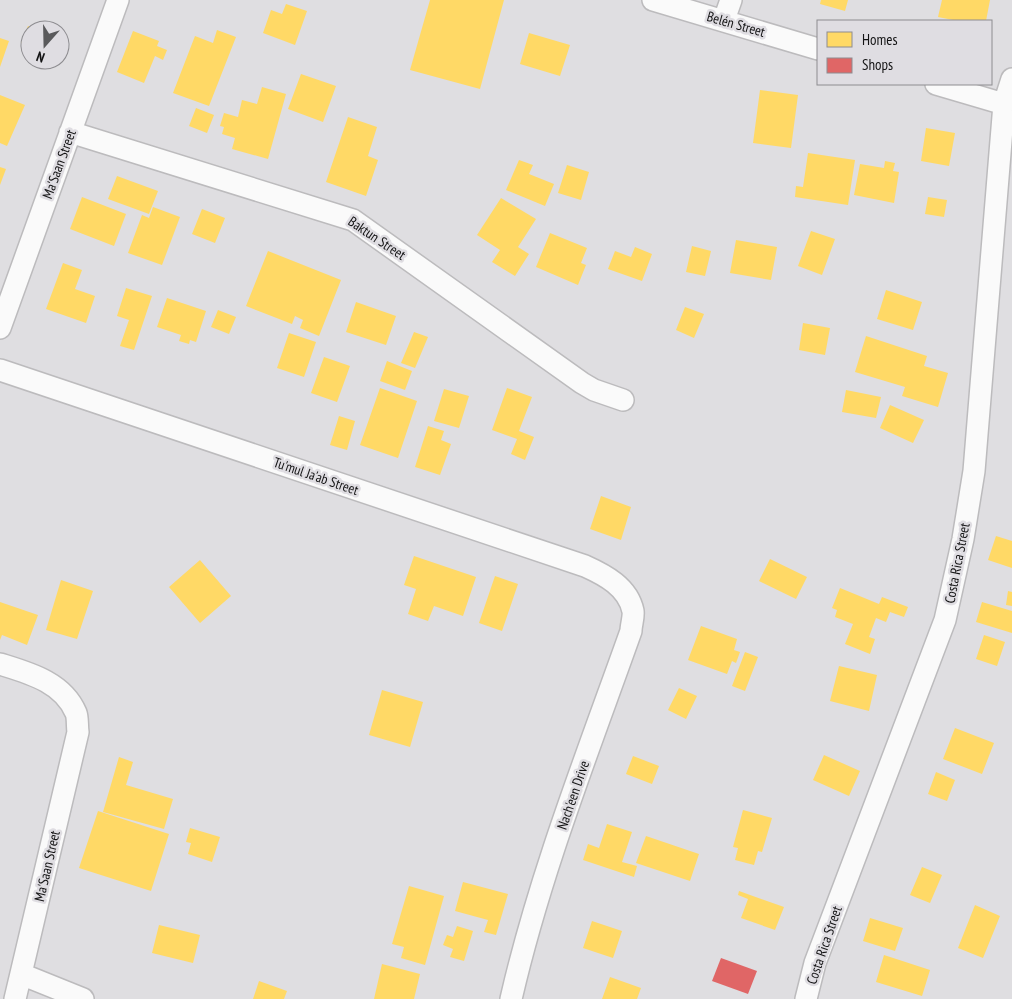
<svg xmlns="http://www.w3.org/2000/svg" width="1012" height="999" viewBox="0 0 1012 999" font-family="'PT Sans Narrow',sans-serif">
  <style>
    .homes { fill: #ffd966 }
    .shops { fill: #e06666 }
    .lines { fill: none; stroke-linecap: round; stroke-linejoin: round }
    .minor-casing { stroke: #bcbbbd; stroke-width: 24 }
    .minor { stroke: #fafafa; stroke-width: 21 }
    .labels { text-anchor: middle; stroke-width: 5; stroke-linejoin: round; paint-order: stroke }
    .street-label { font-size: 14px; fill: #131314; stroke: #dfdde2 }
  </style>
  <rect width="100%" height="100%" fill="#dfdee1"/>
  <!-- homes -->
  <path class="homes" d="M430,0H504L480,89L410,70Z
    M821,0H848L845,11L820,4Z
    M942,0H990L986,21H958L938,17Z
    M286,4L307,11L295,45L263,33L271,10L282,14Z
    M28,26L38,30H30V47L21,43Z
    M217,30L236,37L209,106L173,93L195,36L213,43Z
    M133,31L159,41L157,46L167,50L163,60L155,56L144,83L117,72Z
    M529,33L570,45L560,76L520,64Z
    M0,38L9,41L0,67Z
    M301,74L336,86L323,122L288,109Z
    M262,87L286,94L268,159L232,149L235,138L222,134L224,127L220,126L224,113L238,117L242,100L257,104Z
    M760,90L798,95L791,148L753,143Z
    M0,95L25,105L7,146L0,143Z
    M196,108L214,115L207,133L189,126Z
    M348,117L377,127L368,156L378,160L366,196L326,182Z
    M926,128L955,133L949,166L921,161Z
    M808,153L855,160L848,205L795,197L796,186L803,187Z
    M519,160L533,165L529,174L554,184L545,206L506,190Z
    M885,161L895,163L893,171L899,172L894,203L854,195L860,164L884,168Z
    M567,165L589,172L581,200L558,193Z
    M0,167L6,169L0,185Z
    M117,176L158,191L149,214L108,199Z
    M82,197L126,214L114,246L70,229Z
    M928,197L947,200L944,217L925,214Z
    M501,198L536,219L518,247L529,254L515,276L492,262L500,250L477,235Z
    M153,207L180,217L162,265L128,253L142,215L149,218Z
    M202,209L225,218L215,243L192,234Z
    M811,231L835,239L822,275L798,266Z
    M550,233L587,248L581,263L586,265L578,285L536,267Z
    M736,240L777,247L771,280L730,273Z
    M692,246L711,251L705,276L686,272Z
    M635,247L652,254L642,281L608,269L615,251L631,257Z
    M268,251L341,280L319,336L300,328L303,320L295,316L292,324L246,306Z
    M63,263L82,270L75,289L95,296L86,323L46,309Z
    M126,288L152,296L134,350L120,346L129,320L117,316Z
    M886,290L922,302L913,330L877,319Z
    M167,298L206,311L196,342L190,340L189,344L179,341L181,335L157,327Z
    M356,302L396,316L386,345L346,332Z
    M685,307L704,314L694,338L676,330Z
    M218,310L236,317L229,334L211,327Z
    M803,323L830,328L825,355L799,350Z
    M414,332L428,337L415,368L401,363Z
    M289,333L316,342L304,377L277,368Z
    M866,336L927,356L924,366L948,373L938,407L902,396L905,387L855,372Z
    M324,357L350,366L337,402L311,393Z
    M387,361L412,371L405,390L380,381Z
    M380,388L417,401L398,458L360,445Z
    M507,388L532,397L519,431L534,437L525,460L511,454L517,439L492,430Z
    M444,389L469,396L459,428L434,421Z
    M846,390L881,397L876,418L842,412Z
    M890,405L924,420L913,443L880,428Z
    M339,416L355,421L347,450L330,445Z
    M428,426L444,431L441,440L451,444L440,475L415,467Z
    M601,496L631,507L621,540L590,529Z
    M996,536L1012,541V568L988,560Z
    M414,556L476,577L463,616L434,606L428,621L408,614L416,589L404,585Z
    M770,559L807,577L796,599L759,581Z
    M200,560L231,596L200,623L169,587Z
    M495,576L518,584L502,631L479,623Z
    M61,580L93,591L77,639L46,630Z
    M840,588L879,604L882,597L908,607L904,617L890,612L886,622L876,618L869,637L875,639L870,654L845,644L853,624L835,617L837,610L832,608Z
    M1008,591L1012,592V606L1006,605Z
    M0,602L38,615L27,645L2,635L0,640Z
    M982,602L1012,611V633L976,622Z
    M701,626L737,639L734,650L740,652L736,663L732,661L727,674L688,660Z
    M984,635L1005,642L997,666L976,659Z
    M745,652L758,657L745,691L732,686Z
    M839,666L877,675L869,711L830,701Z
    M679,688L697,696L686,719L668,710Z
    M382,690L423,702L410,747L369,735Z
    M955,728L994,743L982,774L943,759Z
    M824,755L860,771L849,796L813,780Z
    M633,756L659,766L652,784L626,774Z
    M119,757L133,762L126,785L173,799L164,829L103,812Z
    M936,772L955,780L947,801L928,794Z
    M743,810L772,818L762,852L758,851L754,865L735,860L738,848L733,847Z
    M98,811L169,834L151,891L79,868Z
    M607,824L632,832L622,862L637,866L634,877L583,860L588,844L599,848Z
    M190,828L220,837L212,862L188,854L191,843L186,842Z
    M646,836L699,854L690,881L636,863Z
    M922,867L942,875L930,903L910,895Z
    M463,882L508,894L496,935L484,932L488,920L455,911Z
    M409,886L444,896L425,965L401,958L404,947L392,944Z
    M739,891L784,907L775,930L741,918L748,899L738,895Z
    M975,905L1000,916L983,958L958,948Z
    M870,918L903,928L895,951L863,941Z
    M592,921L622,931L613,958L583,948Z
    M159,925L200,935L193,963L152,953Z
    M457,926L473,931L464,961L450,957L453,949L443,945L447,935L453,937Z
    M884,955L930,970L922,996L876,982Z
    M382,964L420,974L414,999H374Z
    M610,977L641,988L637,999H602Z
    M259,981L287,991L284,999H253Z"/>
  <!-- shops -->
  <path class="shops" d="M721,958L757,971L748,994L712,981Z"/>
  <g class="lines">
    <defs>
      <path id="minor" d="M653,0L818,49
        M724,20L731,0
        M936,84L1004,104
        M70,132L353,220L582,383L594,390L623,400
        M0,328L118,0
        M0,370L585,566C605,575 628,587 633,611C634,617 631,625 631,631C588,752 540,873 511,999
        M0,664C29,673 63,682 76,713C78,718 77,726 78,732L15,999
        M21,974L83,999
        M806,999L815,963L945,620L963,539L974,471L1004,104L1012,79"/>
    </defs>
    <!-- minor casing -->
    <use href="#minor" class="minor-casing"/>
    <!-- minor -->
    <use href="#minor" class="minor"/>
  </g>
  <g class="labels">
    <!-- street labels -->
    <g class="street-label">
      <text transform="translate(736 24) rotate(16)" y="5">Belén Street</text>
      <text transform="translate(59 164) rotate(-70)" y="5">Ma'Saan Street</text>
      <text transform="translate(377 238) rotate(34)" y="5">Baktun Street</text>
      <text transform="translate(316 476) rotate(19)" y="5">Tu'mul Ja'ab Street</text>
      <text transform="translate(957 563) rotate(-79)" y="5">Costa Rica Street</text>
      <text transform="translate(573 795) rotate(-71)" y="5">Nach'een Drive</text>
      <text transform="translate(47 866) rotate(-77)" y="5">Ma'Saan Street</text>
      <text transform="translate(824 945) rotate(-71)" y="5">Costa Rica Street</text>
    </g>
  </g>
  <!-- legend -->
  <rect x="817" y="20" width="175" height="65" fill="#dfdde2" stroke="#8d8c90"/>
  <rect x="827" y="32" width="25" height="15" fill="#ffd966" stroke="#8d8c90"/>
  <text x="862" y="45" font-size="15" fill="#131314">Homes</text>
  <rect x="827" y="58" width="25" height="15" fill="#e06666" stroke="#8d8c90"/>
  <text x="862" y="70" font-size="15" fill="#131314">Shops</text>
  <!-- north arrow -->
  <g transform="translate(45 45) rotate(200)"><circle r="24" fill="#dfdde2" stroke="#8d8c90"/>
  <path d="M0-4L9 19L0 12L-9 19Z" fill="#5a5a5c"/>
  <text y="-8" font-size="14" font-weight="bold" text-anchor="middle" fill="#131314">N</text>
  </g>
</svg>
